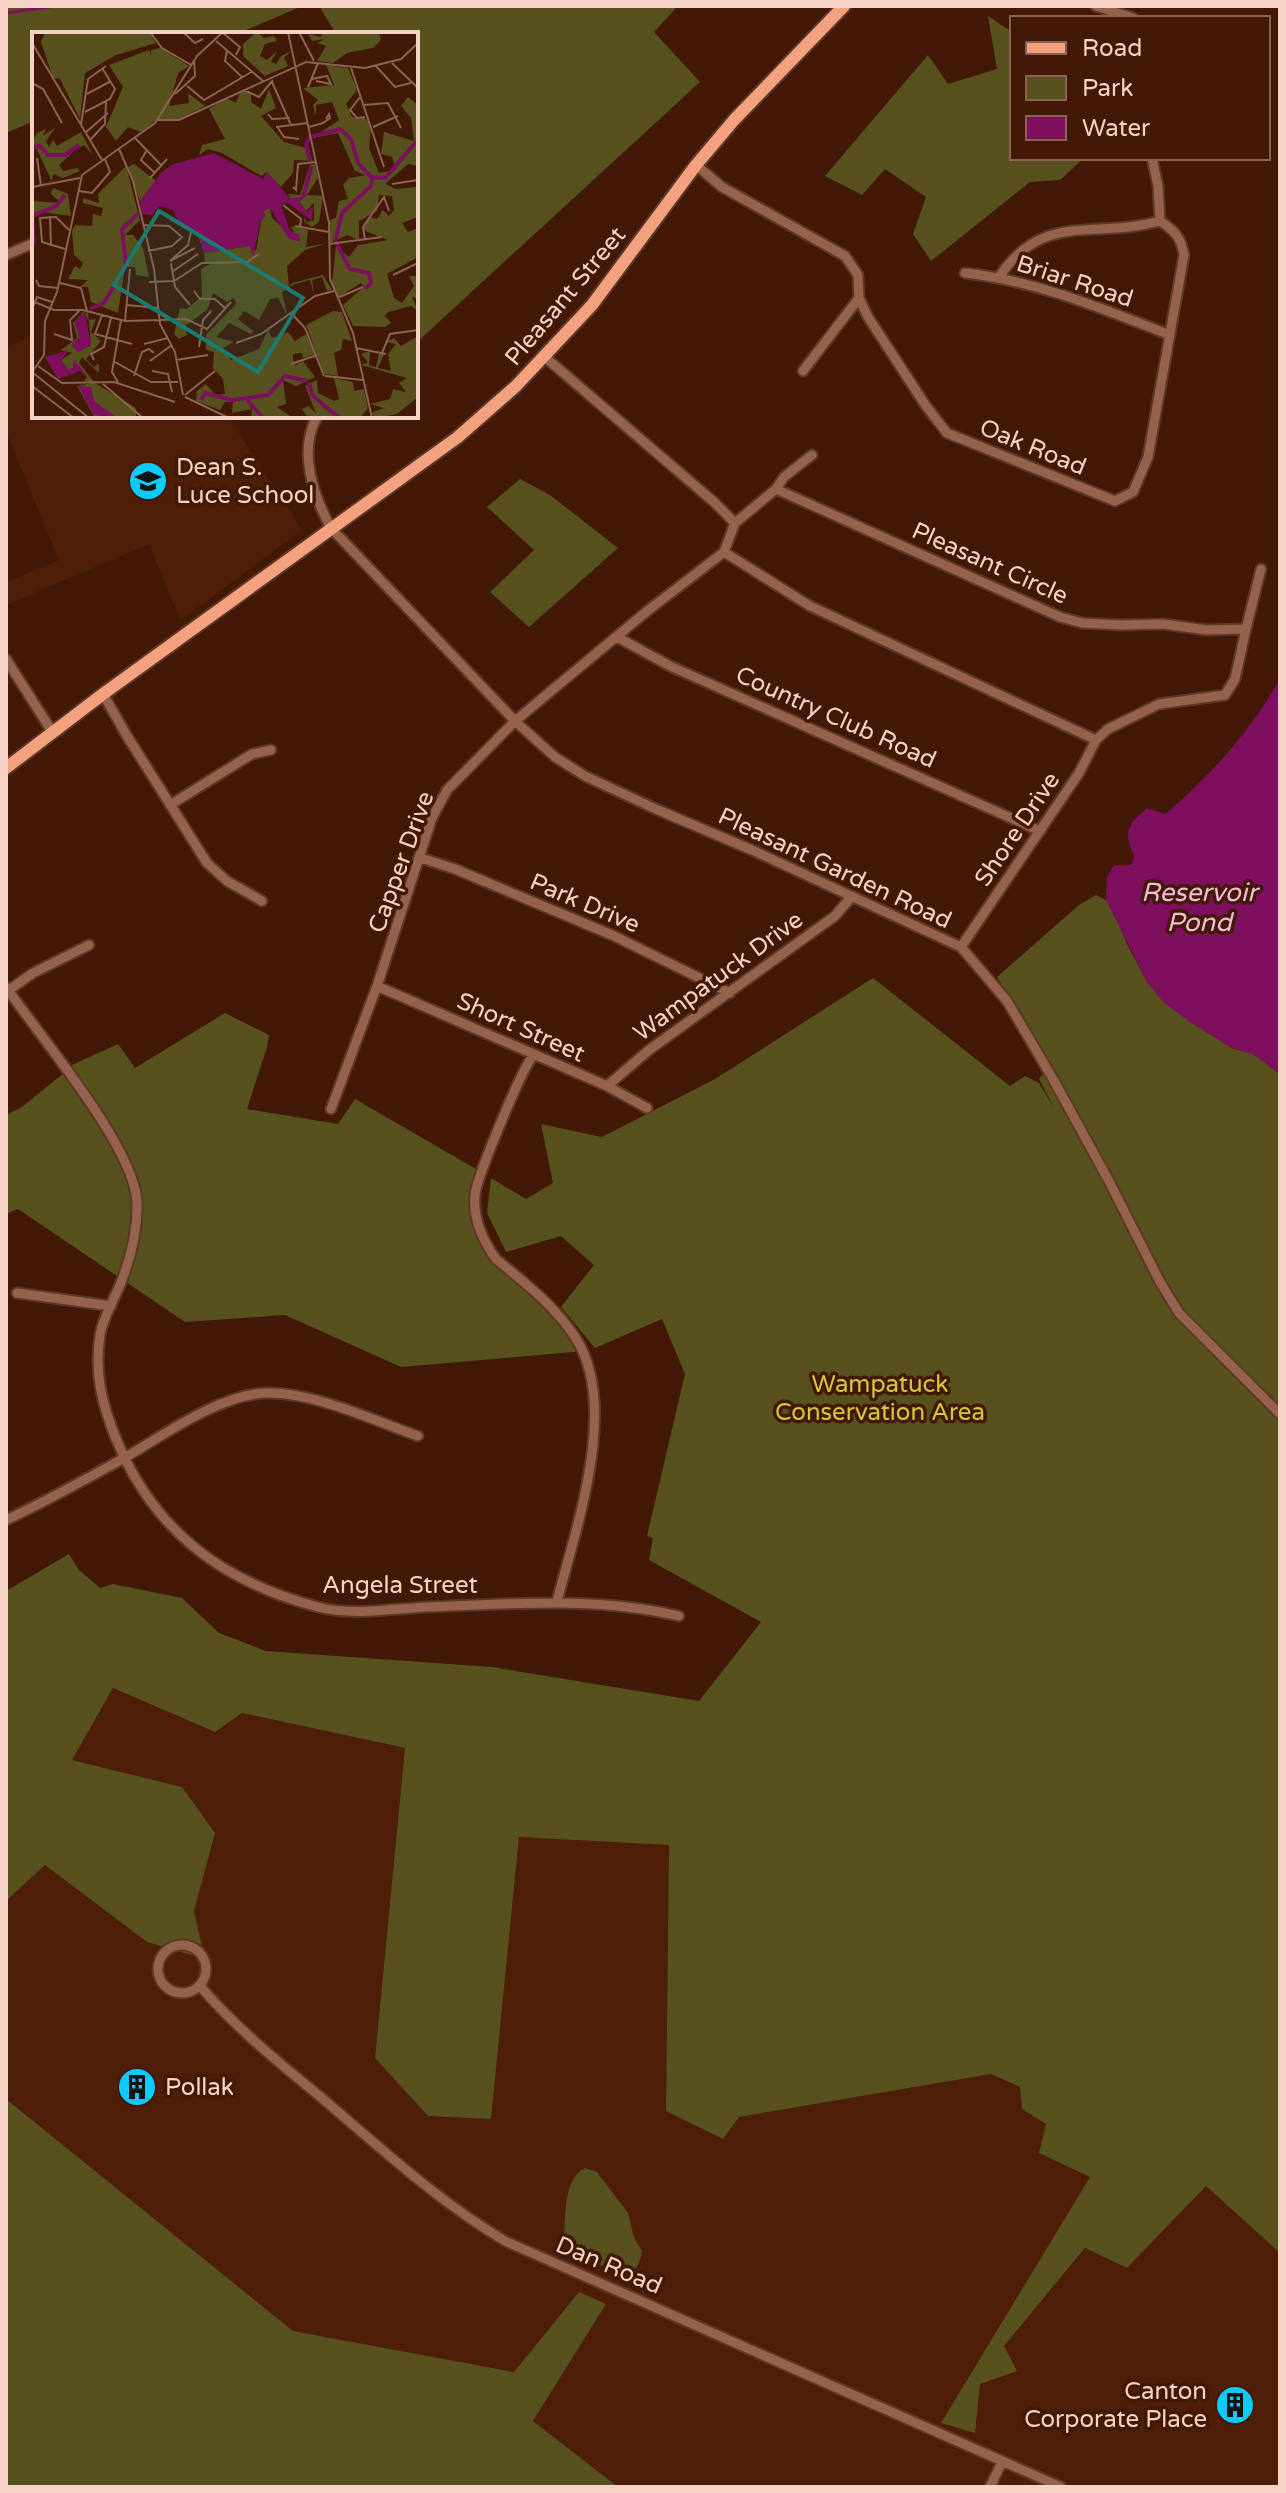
<svg xmlns="http://www.w3.org/2000/svg" width="1286" height="2493" viewBox="0 0 1286 2493" font-family="'Varela Round',sans-serif">
  <style>
    .built { fill: #4e1e08 }
    .green { fill: #57511d }
    .water { fill: #7e0f5f }
    .lines { fill: none; stroke-linecap: round; stroke-linejoin: round }
    .stream { stroke: #7e0f5f; stroke-width: 3 }
    .minor-casing { stroke: #5f3725; stroke-width: 13 }
    .major-casing { stroke: #5f3725; stroke-width: 16 }
    .minor { stroke: #94624d; stroke-width: 9 }
    .major { stroke: #f4a17f; stroke-width: 12 }
    .labels { text-anchor: middle; stroke-width: 7; stroke-linejoin: round; paint-order: stroke }
    .street-label { font-size: 24px; fill: #f6d3c5; stroke: #421906 }
    .poi-label { font-size: 24px; fill: #f6d3c5; stroke: #421906; text-anchor: start }
    .park-label { font-size: 24px; fill: #d6c73b; stroke: #421906 }
    .water-label { font-size: 26px; font-style: italic; fill: #f2badb; stroke: #421906 }
    .inset-river { fill: none; stroke: #7e0f5f; stroke-width: 4 }
    .inset-road { fill: none; stroke: #8a6352; stroke-width: 2 }
    .view { fill: #1b7b72; fill-opacity: 0.15; stroke: #1b7b72; stroke-width: 4 }
    .inset-edge { fill: none; stroke: #f6d3c5; stroke-width: 4 }
  </style>
  <rect width="100%" height="100%" fill="#421906"/>
  <!-- built -->
  <path class="built" d="M34,335V416H228L302,530L180,621L149,544L6,605V582L59,560L6,432V348Z
    M113,1688L215,1732L242,1713L405,1748L375,2058L491,2119L519,1837L669,1844L666,2111L739,2117L991,2074L1020,2087L1022,2109L1046,2124L1040,2153L1091,2176L942,2422L980,2384L1004,2346L1086,2248L1127,2268L1206,2186L1280,2253V2487H618L533,2421L606,2304L579,2293L514,2372L293,2331L6,2099V1901L45,1865L147,1942L205,1958L194,1911L215,1833L182,1787L72,1760Z"/>
  <!-- green -->
  <path class="green" d="M6,6H302L237,34H34V121L6,133Z
    M319,6H678L654,32L700,82L416,343V34H336Z
    M988,16L1012,32V158H1084L1060,180L1030,182L931,261L913,234L926,197L885,169L862,195L825,176L928,55L948,84L997,69Z
    M520,479L550,495L618,548L529,627L490,592L534,550L487,507Z
    M1096,895L1106,900L1115,914L1126,942L1147,982L1189,1021L1232,1048L1253,1054L1280,1074V2253L1206,2186L1127,2268L1085,2248L1004,2346L1017,2371L980,2384L975,2433L941,2423L1090,2177L1039,2153L1046,2124L1022,2109L1020,2087L991,2074L739,2117L723,2139L666,2111L669,1845L519,1837L491,2119L428,2116L375,2058L405,1748L242,1713L215,1732L113,1688L72,1760L182,1787L215,1833L194,1911L205,1959L147,1942L45,1865L6,1901V1591L69,1554L79,1570L100,1588L113,1584L182,1598L219,1633L266,1651L492,1667L699,1701L761,1622L649,1560L653,1538L647,1536L685,1374L662,1319L595,1348L561,1307L594,1265L561,1236L506,1252L487,1213L491,1178L526,1199L553,1183L541,1124L602,1137L715,1079L873,978L1010,1086L1025,1076L1039,1083L1054,1108L1039,1079L1049,1067L997,977L1079,905Z
    M225,1013L269,1035L267,1047L247,1109L338,1124L355,1099L481,1172L475,1195L488,1248L538,1295L584,1351L401,1367L285,1315L185,1322L18,1209L6,1214V1115L22,1107L65,1072L63,1069L118,1044L135,1068Z
    M6,2099L293,2331L514,2372L579,2292L606,2304L533,2421L618,2487H6Z
    M585,2168L597,2172L628,2213L634,2238L642,2251C641,2259 638,2269 630,2273C617,2280 572,2248 564,2237C566,2215 563,2179 585,2168Z"/>
  <!-- water -->
  <path class="water" d="M1280,679V1074L1253,1054L1232,1048L1189,1021L1164,1003L1147,982L1106,900L1107,877L1114,865H1131L1134,856C1123,832 1127,825 1147,808L1165,814C1212,775 1249,732 1280,679Z"/>
  <g class="lines">
    <!-- stream -->
    <path class="stream" d="M6,13L56,6"/>
    <defs>
      <path id="minor" d="M1096,6L1133,18
        M696,165L722,187L845,256L858,275L859,298L868,317L926,406L947,433L1115,501L1133,492L1148,457L1184,255C1181,237 1174,230 1160,221L1158,186L1152,158
        M6,255L34,243
        M965,273C1037,281 1103,309 1170,335
        M999,277C1044,210 1094,240 1160,221
        M546,358L714,502L735,523
        M803,371L859,298
        M317,417C298,451 313,495 331,528L515,721L555,757L585,776L658,810L752,850L961,947L1007,1001L1053,1079L1110,1183L1160,1282L1179,1313L1280,1414
        M776,489L784,477L812,455
        M617,637L670,666L1040,831
        M6,659L53,733
        M103,694L127,736L207,863L227,881L262,901
        M1096,740L810,606L724,552L735,523L776,489L1060,617L1082,623L1121,625L1163,624L1207,630L1246,629L1261,569
        M170,805L252,754L271,750
        M421,858L455,869L612,935L730,993
        M961,947L1079,773L1096,740L1108,729L1159,704L1225,695L1235,679L1246,629
        M377,986L607,1086L647,1108
        M6,987C40,1037 134,1146 137,1202C138,1230 130,1260 120,1285C113,1301 103,1318 100,1335C94,1374 102,1405 117,1441C155,1532 223,1582 318,1607C351,1616 392,1609 426,1607C510,1604 596,1596 679,1616
        M6,992L33,973L89,945
        M533,1056C522,1068 476,1179 475,1195C473,1218 483,1241 496,1259C525,1283 555,1306 575,1337C620,1405 576,1528 557,1601
        M607,1086L649,1050L835,916L852,896
        M331,1109L377,986L432,818L447,790L515,721L646,612L724,552
        M17,1293L111,1306
        M6,1520C47,1501 86,1479 126,1457C165,1434 218,1396 264,1393C312,1391 372,1420 418,1436
        M158 1969a24 24 0 1 1 48 0a24 24 0 1 1-48 0Z
        M200,1986C235,2027 276,2060 317,2094C379,2146 436,2200 505,2241L1061,2487
        M990,2487L1002,2462"/>
      <path id="major" d="M6,768L103,694L458,437L516,386L592,305L696,165L734,120L844,6"/>
    </defs>
    <!-- minor casing -->
    <use href="#minor" class="minor-casing"/>
    <!-- major casing -->
    <use href="#major" class="major-casing"/>
    <!-- minor -->
    <use href="#minor" class="minor"/>
    <!-- major -->
    <use href="#major" class="major"/>
  </g>
  <!-- icons -->
  <defs>
    <symbol id="school-disc" viewBox="-11 -11 22 22"><circle r="9.5" fill="#0ccafa" stroke="#421906"/><path d="M0-5L7-2L0 1L-7-2ZM-4 1L0 2.5L4 1V4Q0 6-4 4Z" fill="#111"/></symbol>
    <symbol id="building-disc" viewBox="-11 -11 22 22"><circle r="9.5" fill="#0ccafa" stroke="#421906"/><path d="M-4-6H4V6H1V3H-1V6H-4ZM-2.5-4.3h1.7v1.8h-1.7ZM.8-4.3h1.7v1.8H.8ZM-2.5-1h1.7V.8h-1.7ZM.8-1h1.7V.8H.8Z" fill="#111"/></symbol>
  </defs>
  <g fill-rule="evenodd">
    <use href="#school-disc" x="126" y="459" width="44" height="44"/>
    <use href="#building-disc" x="115" y="2065" width="44" height="44"/>
    <use href="#building-disc" x="1213" y="2383" width="44" height="44"/>
  </g>
  <g class="labels">
    <!-- street labels -->
    <g class="street-label">
      <text transform="translate(1075 281) rotate(18)" y="8">Briar Road</text>
      <text transform="translate(565 296) rotate(-50)" y="8">Pleasant Street</text>
      <text transform="translate(1033 447) rotate(22)" y="8">Oak Road</text>
      <text transform="translate(990 563) rotate(24)" y="8">Pleasant Circle</text>
      <text transform="translate(836 717) rotate(24)" y="8">Country Club Road</text>
      <text transform="translate(1017 829) rotate(-56)" y="8">Shore Drive</text>
      <text transform="translate(401 862) rotate(-70)" y="8">Capper Drive</text>
      <text transform="translate(835 868) rotate(25)" y="8">Pleasant Garden Road</text>
      <text transform="translate(585 903) rotate(23)" y="8">Park Drive</text>
      <text transform="translate(718 976) rotate(-36)" y="8">Wampatuck Drive</text>
      <text transform="translate(521 1027) rotate(24)" y="8">Short Street</text>
      <text x="400" y="1593">Angela Street</text>
      <text transform="translate(609 2265) rotate(23)" y="8">Dan Road</text>
    </g>
    <!-- poi labels -->
    <g class="poi-label">
      <text x="176" y="475">Dean S.<tspan x="176" dy="28">Luce School</tspan></text>
      <text x="165" y="2095">Pollak</text>
      <text x="1207" y="2399" text-anchor="end">Canton<tspan x="1207" dy="28">Corporate Place</tspan></text>
    </g>
    <!-- park labels -->
    <g class="park-label">
      <text x="880" y="1392">Wampatuck<tspan x="880" dy="28">Conservation Area</tspan></text>
    </g>
    <!-- water labels -->
    <g class="water-label">
      <text x="1199" y="901">Reservoir<tspan x="1199" dy="30">Pond</tspan></text>
    </g>
  </g>
  <!-- overview -->
  <g transform="translate(32 32)">
    <rect width="386" height="386" fill="#421906"/>
    <path d="M13,0H117L124,11L84,23L53,41L48,87L28,47L21,46L9,10ZM225,0L232,6L242,4L245,9L233,12L228,24L235,28L245,19L239,30L244,32L249,24L259,19L252,26L256,34L233,44L211,24V12ZM290,0H347L349,8L341,16L315,21L301,31L285,29L294,14L285,11L293,7L280,9L276,2L289,5ZM128,16L157,34L146,41L137,74L157,71L156,61L173,74L147,87L123,89L109,100L96,95L84,109L74,95L91,55L77,33L117,18L119,24V18ZM294,33L316,36L325,58L314,72L320,85L333,86L339,94L337,116L347,141L364,138L360,125L349,122L352,100L382,109L379,86L369,74L376,65L386,73V134L376,132L353,152L364,157L385,155L386,149V185L370,191L376,200L386,196V225L355,242L362,266L370,271L382,254L377,244H386V267L380,265L386,279L379,274L356,280L353,284L359,291L353,295L321,294L311,273L332,255L329,251L306,265L300,251L304,214L317,225L326,213L356,208L331,198L337,185L345,187L351,178L357,184L362,178L360,164L347,163L345,179L327,189V208L315,203L298,211V188L304,186L307,169L316,167L311,153L317,146L334,143L323,139L306,101L280,106L307,88L300,70L284,73V82L276,85L283,82L281,73L286,68L271,56L302,53ZM237,57L244,76L229,84L252,110L275,116L281,129L262,128L261,141L249,155L235,140L229,144L190,121L176,117L167,123L170,113L193,107L177,77L194,66L204,71L209,58L219,61V70L229,77ZM24,95L14,109L17,115L21,108L25,114L49,100L61,123L52,113L43,118L27,133L31,139L45,136L48,139L31,146L21,142L20,150L1,109L5,101L14,97L11,104ZM102,132L124,149L108,169L96,135ZM283,132L286,146L275,163L291,164L287,190L280,195L272,190L273,184L274,190L282,188V171L274,179L267,170L272,165L259,167L256,162L268,163L278,133ZM94,134L108,188L93,203H101L111,216L117,245L104,243L103,235H93L86,281L59,270L56,255H48L56,248L36,247L43,234L48,237L51,231L42,223L40,199L43,193L60,194L61,182L69,184L71,176L51,171V166L67,171L66,162ZM21,156L36,162L39,184L9,180L0,187V169L29,171L19,162ZM238,176L240,186L265,208L259,194L276,198L274,215L295,211L273,218L255,234L257,255L260,251L291,243L300,258L295,259L290,245L280,248L282,263L278,248L263,252L250,260L255,283L246,266L238,267L227,288L212,279L206,287L221,299L219,302L197,291L184,305L202,310L191,316L199,328L227,317L236,298L240,306L256,300L263,309L274,302L283,322L271,326L270,321L261,322V327L263,333L271,329L283,345L264,354L251,348L254,372L245,375L261,386H219L220,377L200,381L201,370H193L188,378L164,369L165,359L174,352L183,363L193,362L191,347L181,336L182,320L174,318V303L204,272L202,266L195,270L181,261L175,278L153,294L155,303L147,307L142,302L148,276L155,277L170,264L169,237L180,231L173,230L172,221L217,214L224,219L231,179ZM52,279L56,288L64,287L59,300L69,309L54,327L62,335L67,332V341L50,325L47,331L63,351L104,376V386H63L45,354L60,351L52,349L55,345L42,329L41,336L31,339L35,337L29,328L40,321L29,318L45,306L41,291ZM56,280L59,313L46,320L40,312L47,306L43,289ZM301,279L310,280L320,309L311,307L309,318L302,321L306,344L292,342L274,293ZM386,304V365L365,382L344,386L339,381L352,376L338,372L358,367L361,357L374,360L367,351L375,346L329,333L336,330L329,322L338,319L337,333L344,335L347,321L352,322L346,336L359,339L356,322L364,312L354,310L362,306L369,314ZM302,346L321,350L322,359L332,357L336,376L328,386L275,385L270,377L276,374L284,381L273,354L285,348L286,361L302,369L307,367Z" fill="#57511d" fill-rule="evenodd"/>
    <path d="M182,121L231,147L235,140L259,167L273,164L267,171L275,180L281,174L280,189L256,171L249,172L258,199L267,202L268,210L256,206L238,176L231,179L234,184L229,187L221,224L217,214L172,221L165,202L146,189L141,178L127,174L120,183L109,182L108,169L129,141L139,133ZM53,280L59,313L46,320L39,313L47,306L43,289ZM37,318L29,328L36,337L31,339L41,336L42,328L49,336L55,346L48,339L26,347L13,325ZM46,354L59,355L62,369L85,386L62,383Z" fill="#7e0f5f"/>
    <path class="inset-river" d="M0,116L8,114L16,123H33L47,113M278,129L274,112L278,105L308,97L319,107L326,131L339,145L353,146L386,108M271,165L280,134M303,210L310,181L339,154L341,145M305,212L318,237L337,241L339,251L333,257M2,213L0,184L24,174L33,163M58,277L72,271L94,233L90,197L106,182M277,350L280,363L307,386M169,368L173,361L200,368L236,363L253,344L275,349M215,368L231,386"/>
    <path class="inset-road" d="M118,0L130,16L159,33M151,0L163,11L171,7M256,0L297,191L298,247L321,301L340,386M267,0L282,29M191,1L208,15L204,23M184,9L231,49M0,11L70,128M195,18L193,29L210,45M360,31L386,56M343,33L363,55L379,51M319,36L352,135M280,47L295,44L299,52L284,49M240,50L259,93M0,51L11,57L30,91M155,54L172,68L221,39M276,55L286,31M212,58L227,65L241,48M55,62L79,49M143,62L163,44L162,28M329,64L318,78L325,86L333,85M331,73L356,71L369,96M53,80L78,67L83,57L70,36M236,82L240,87L258,86M125,88H147L274,30L333,36L369,27L386,11M49,93L56,47L74,34M244,95L276,91M277,95L291,91L298,86L297,82L294,87M341,95L366,84M246,96L252,105L267,107M53,101L76,81M103,106L129,133M58,108L73,92L74,70M87,117L101,149L122,237L128,292L143,320L151,363M115,118L109,128L123,141M5,126L9,154M118,146L135,127M360,152L386,148M0,155L48,146M261,155L264,158L266,132L284,130M47,159L60,161L78,140L73,127M251,173L269,187L268,195M18,184L19,214M112,193L137,194L150,205L140,214L116,219M263,194L297,200M159,200L156,213L138,229L163,216M333,208L331,195L352,165L357,179M297,212L350,205M33,217L10,210L8,186L24,185L37,198M139,231L143,255L158,273M140,240L166,222M361,243L386,231M4,248L7,254L26,256M117,250L142,249L170,231L215,230L227,222M28,251L49,256L55,279M162,259L168,267H183L194,277M305,266L331,255M0,269L22,278H51L93,289L128,288M95,273L126,276M0,277L5,265L20,270M259,281L273,296L292,344M70,283L63,302L100,312M128,288L154,287L175,297L199,270M93,289L98,237M22,302L40,308L38,288L48,278M204,311L229,302L283,264L302,259M112,312L136,306M167,315L171,288L179,279M324,316L354,322M350,321L358,302L386,298M62,328L59,322L72,315L79,286M144,328L176,323M118,329L140,313M83,330L119,350H146M259,332L285,323M6,334L30,351L82,350L143,370M120,339L136,342L140,360M0,340L57,386M0,340L12,323L13,289L25,260L50,143L123,91L165,24L191,0M102,344L110,320L117,317L122,321M293,344L331,348M86,350L80,340L89,288M71,352L111,386M0,354L42,386M153,363L183,339M153,365L197,386"/>
    <path class="view" d="M127,179L271,266L226,340L82,253Z"/>
    <rect width="386" height="386" class="inset-edge"/>
  </g>
  <!-- border -->
  <rect width="1286" height="2493" fill="none" stroke="#f6d3c5" stroke-width="16"/>
  <!-- legend -->
  <rect x="1010" y="16" width="260" height="144" fill="#421906" stroke="#8a6352" stroke-width="2"/>
  <rect x="1026" y="42" width="40" height="12" fill="#f4a17f" stroke="#8a6352" stroke-width="2"/>
  <text x="1082" y="56" font-size="24" fill="#f6d3c5">Road</text>
  <rect x="1026" y="76" width="40" height="24" fill="#57511d" stroke="#8a6352" stroke-width="2"/>
  <text x="1082" y="96" font-size="24" fill="#f6d3c5">Park</text>
  <rect x="1026" y="116" width="40" height="24" fill="#7e0f5f" stroke="#8a6352" stroke-width="2"/>
  <text x="1082" y="136" font-size="24" fill="#f6d3c5">Water</text>
</svg>
